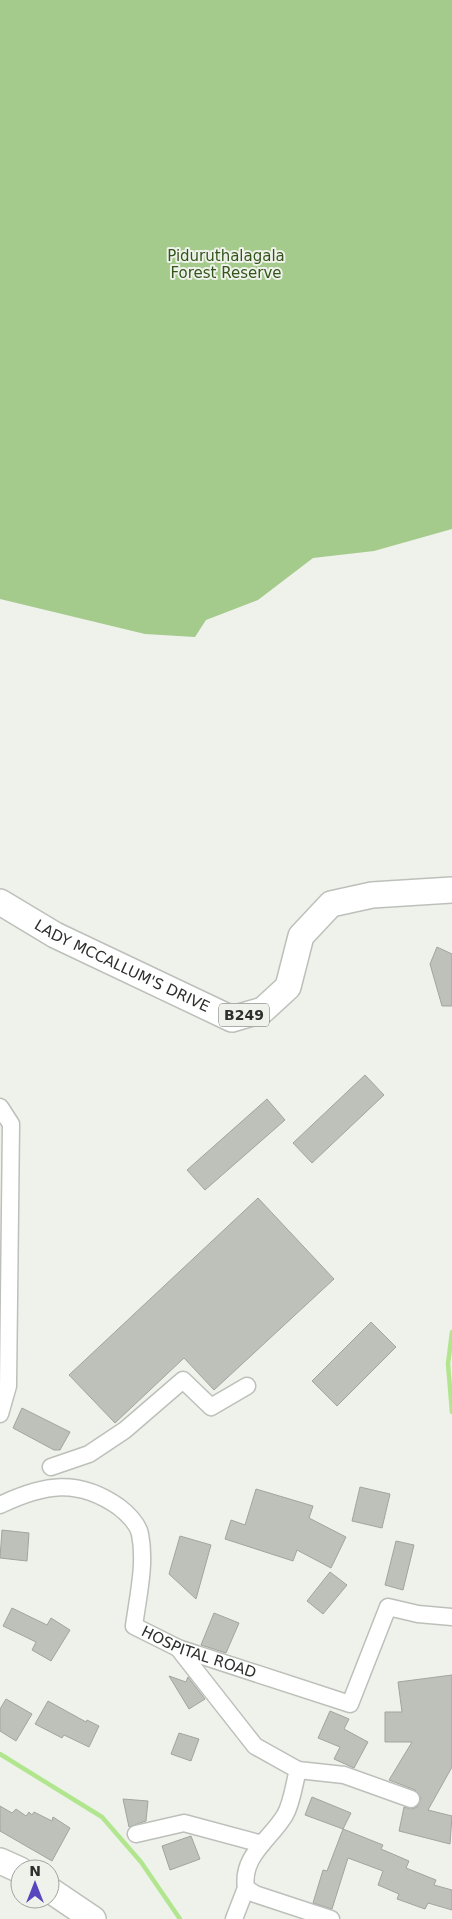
<svg xmlns="http://www.w3.org/2000/svg" width="452" height="1919" viewBox="0 0 452 1919" font-family="'DejaVu Sans',sans-serif">
  <style>
    .green { fill: #a4ca8c }
    .lines { fill: none; stroke-linecap: round; stroke-linejoin: round }
    .stream { stroke: #b1e68e; stroke-width: 4.5 }
    .building { fill: #bdc1ba; stroke: #a1a59e }
    .street-casing { stroke: #bcc0ba; stroke-width: 19 }
    .primary-casing { stroke: #bcc0ba; stroke-width: 28 }
    .street { stroke: #fff; stroke-width: 16 }
    .primary { stroke: #fff; stroke-width: 25 }
    .labels { text-anchor: middle; stroke-width: 4; stroke-linejoin: round; paint-order: stroke }
    .shield { fill: #eef2eb; stroke: #676a65; stroke-width: 1 }
    .shield-label { font-size: 14px; font-weight: bold; fill: #2d2f2c }
    .park-label { font-size: 15px; fill: #34551a; stroke: #eef2eb }
    .street-label { font-size: 15px; fill: #2d2f2c; stroke: #eef2eb }
  </style>
  <rect width="100%" height="100%" fill="#eef2eb"/>
  <!-- green -->
  <path class="green" d="M0,0H452V529L374,551L313,558L258,600L206,620L195,637L145,634L0,599Z"/>
  <g class="lines">
    <!-- stream -->
    <path class="stream" d="M452,1332L448,1364L452,1412
      M0,1754L102,1817L141,1862L180,1919"/>
  </g>
  <!-- building -->
  <path class="building" d="M437,947L452,954V1006H442L430,964Z
    M365,1075L384,1095L312,1163L293,1143Z
    M267,1099L285,1120L205,1190L187,1170Z
    M258,1198L334,1279L214,1390L184,1358L115,1423L69,1375Z
    M371,1322L396,1347L337,1406L312,1381Z
    M22,1408L70,1432L60,1450H54L13,1428Z
    M360,1487L390,1494L382,1528L352,1521Z
    M256,1489L313,1506L309,1518L346,1537L331,1568L297,1550L293,1561L225,1539L231,1520L245,1525Z
    M2,1530L29,1533L27,1561L0,1558Z
    M180,1536L211,1545L196,1599L169,1574Z
    M396,1541L414,1545L403,1590L385,1585Z
    M330,1572L347,1585L323,1614L307,1601Z
    M12,1608L47,1625L51,1618L70,1630L51,1661L32,1650L36,1642L3,1626Z
    M214,1613L239,1623L226,1653L201,1645Z
    M452,1675V1767L428,1810L452,1816L450,1844L399,1831L404,1807L412,1809L417,1807L421,1798L415,1790L389,1780L412,1742H385V1712H402L398,1682Z
    M169,1676L186,1682L188,1677L205,1699L189,1709Z
    M6,1699L32,1714L16,1741L0,1731V1709Z
    M48,1701L86,1722L87,1720L99,1726L89,1747L64,1735L62,1738L35,1724Z
    M330,1711L349,1719L344,1729L368,1742L354,1768L334,1759L340,1747L318,1738Z
    M179,1733L199,1739L191,1761L171,1754Z
    M312,1797L351,1813L343,1829L305,1815Z
    M123,1799L148,1801L146,1821L129,1827Z
    M0,1806L12,1813L16,1809L26,1816L29,1812L32,1815L34,1812L52,1821L53,1817L70,1828L52,1861L0,1831Z
    M343,1829L383,1845L381,1849L409,1861L406,1868L436,1880L434,1885L452,1890V1910L428,1903L425,1909L397,1899L399,1894L378,1885L383,1871L348,1858L332,1909L313,1903L323,1870L327,1871Z
    M191,1836L200,1859L170,1870L162,1846Z"/>
  <g class="lines">
    <defs>
      <g id="street">
        <path d="M0,1107L11,1124L8,1386L0,1414"/>
        <path d="M51,1467L89,1454L125,1430L183,1380L211,1407L247,1386"/>
        <path id="s1" d="M0,1505C44,1484 78,1478 119,1507C127,1513 138,1524 140,1534C146,1563 138,1596 134,1626L178,1648L350,1704L388,1607L418,1614L452,1617"/>
        <path d="M178,1648L255,1746L298,1770C294,1784 292,1803 285,1815C270,1840 241,1856 246,1888L255,1894L331,1919"/>
        <path d="M298,1770L344,1775L411,1799"/>
        <path d="M136,1834L184,1823L262,1844"/>
        <path d="M234,1919L246,1888"/>
      </g>
      <g id="primary">
        <path id="s2" d="M0,902L55,935L232,1019L263,1010L288,987L301,936L331,904L372,895L452,890"/>
        <path d="M0,1861L20,1870"/>
        <path d="M50,1890L93,1919"/>
      </g>
    </defs>
    <!-- street casing -->
    <use href="#street" class="street-casing"/>
    <!-- primary casing -->
    <use href="#primary" class="primary-casing"/>
    <!-- street -->
    <use href="#street" class="street"/>
    <!-- primary -->
    <use href="#primary" class="primary"/>
  </g>
  <g class="labels">
    <!-- shield labels -->
    <rect class="shield" x="219" y="1003.5" width="50" height="23" rx="4"/>
    <g class="shield-label">
      <text x="244" y="1020">B249</text>
    </g>
    <!-- park labels -->
    <g class="park-label">
      <text x="226" y="261">Piduruthalagala<tspan x="226" dy="17">Forest Reserve</tspan></text>
    </g>
    <!-- street labels -->
    <g class="street-label">
      <text dy="5" stroke="none"><textPath href="#s2" startOffset="138">LADY MCCALLUM'S DRIVE</textPath></text>
      <text dy="5" stroke="none"><textPath href="#s1" startOffset="324">HOSPITAL ROAD</textPath></text>
    </g>
  </g>
  <!-- north arrow -->
  <g transform="translate(35 1884)"><circle r="24" fill="#eef2eb" stroke="#a1a49f"/>
  <path d="M0-4L9 19L0 12L-9 19Z" fill="#5746be"/>
  <text y="-8" font-size="14" font-weight="bold" text-anchor="middle" fill="#2d2f2c">N</text>
  </g>
</svg>
